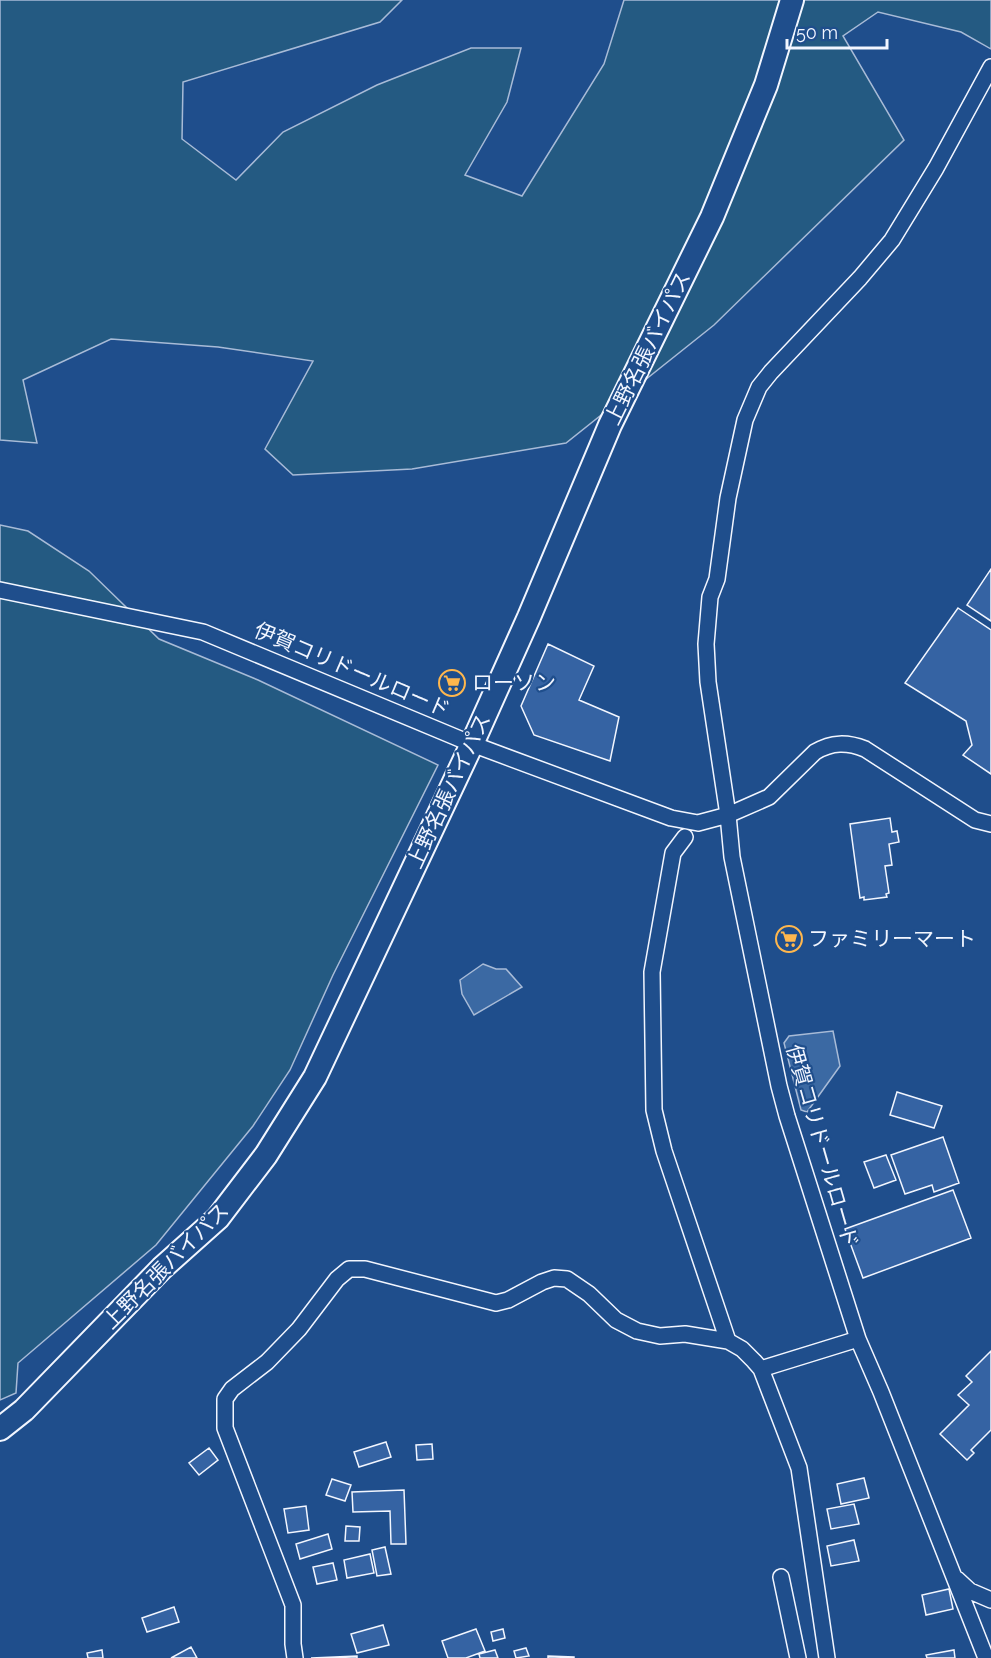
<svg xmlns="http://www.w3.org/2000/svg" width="991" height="1658" viewBox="0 0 991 1658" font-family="Raleway,'Noto Sans JP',sans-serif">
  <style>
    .green { fill: #245a82; stroke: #a8bbd7; stroke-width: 1.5 }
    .water { fill: #3b69a3; stroke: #a8bbd7; stroke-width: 1.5 }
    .building { fill: #3563a3; stroke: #f2f6ff; stroke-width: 1.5 }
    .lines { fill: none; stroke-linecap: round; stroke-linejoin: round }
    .minor-casing { stroke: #f2f6ff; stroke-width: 18 }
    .highway-casing { stroke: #f2f6ff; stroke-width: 26 }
    .minor { stroke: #1f4e8c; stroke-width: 15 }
    .highway { stroke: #1f4e8c; stroke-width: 22 }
    .labels { text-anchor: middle; stroke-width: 4.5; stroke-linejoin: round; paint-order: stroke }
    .street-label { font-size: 21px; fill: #f2f6ff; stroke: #1f4e8c }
    .poi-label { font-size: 21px; fill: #f2f6ff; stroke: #1f4e8c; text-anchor: start }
  </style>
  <rect width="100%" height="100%" fill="#1f4e8c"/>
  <!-- green -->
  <path class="green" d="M0,0H402L380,22L183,82L182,139L236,180L283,132L377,85L471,48H521L507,102L465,175L522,196L604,64L624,0H991V49L961,32L878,12L843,36L904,140L714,325L566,443L412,469L293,475L265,449L313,361L218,347L111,339L23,380L37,443L0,440Z
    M0,525L28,531L89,571L159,639L258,680L438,765L333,975L290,1070L253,1126L156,1245L18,1363L16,1393L0,1400Z"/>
  <!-- water -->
  <path class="water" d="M483,964L496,969H506L522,987L474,1015L462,994L460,980Z
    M833,1031L840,1066L807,1112L801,1110L784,1043L789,1036Z"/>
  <!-- building -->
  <path class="building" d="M991,569V621L967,605Z
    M958,608L991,630V774L963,755L972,745L966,721L905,683Z
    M548,644L594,666L579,700L619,717L610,761L534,735L521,706Z
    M890,818L892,832L897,831L899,842L889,844L892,865L885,866L889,893L886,894L887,897L864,900V897L860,898L850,824Z
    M897,1092L942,1106L934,1128L890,1115Z
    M943,1137L959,1183L934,1192L932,1185L905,1194L891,1155Z
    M886,1155L896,1180L874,1188L864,1162Z
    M953,1190L971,1238L863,1278L845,1229Z
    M991,1351V1430L971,1450L974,1453L967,1460L940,1434L969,1405L958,1395L972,1382L966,1376Z
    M386,1442L391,1457L359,1467L354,1452Z
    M432,1444L433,1459L417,1460L416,1445Z
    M209,1448L218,1460L199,1475L189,1463Z
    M864,1478L869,1498L841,1504L837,1484Z
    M332,1479L351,1485L345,1501L326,1495Z
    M404,1490L406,1544H391L390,1511L353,1512L352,1492Z
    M854,1504L859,1524L831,1529L827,1509Z
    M306,1506L309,1530L288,1533L284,1509Z
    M346,1526L360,1527L359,1541H345Z
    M328,1534L332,1549L300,1559L296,1544Z
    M854,1540L859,1561L831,1566L827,1546Z
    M385,1547L391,1574L377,1576L372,1550Z
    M370,1554L374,1573L347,1578L344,1560Z
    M333,1563L337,1580L317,1584L313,1567Z
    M949,1589L953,1609L926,1615L922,1595Z
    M174,1607L179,1622L147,1632L142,1618Z
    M383,1625L389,1645L357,1653L351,1634Z
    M476,1629L485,1651L466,1658H448L442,1641Z
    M503,1629L505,1638L493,1641L491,1632Z
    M191,1647L197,1658H171Z
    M526,1648L529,1656L516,1658L514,1651Z
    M102,1650L103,1658H88L87,1653Z
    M495,1650L498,1658H480L479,1654Z
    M954,1650L955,1658H927L926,1655Z
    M357,1656V1658H311Z
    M548,1656L574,1657V1658H548Z"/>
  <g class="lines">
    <defs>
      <path id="minor" d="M0,590L203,632L472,744L671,818L698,823L728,815L769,797L815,752C832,742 847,742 865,749L975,820L991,824
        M685,837L673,853L652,972L654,1110L664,1151L728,1341
        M761,1369L858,1339
        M781,1577L798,1658
        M957,1579L970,1591L991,1600
        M295,1658L293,1644V1605L225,1428V1399L232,1389L267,1362L299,1329L337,1279L349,1269H365L496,1303L508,1300L542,1282L554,1278L567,1279L589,1294L616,1320L637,1331L660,1336L685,1334L728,1341L742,1349L754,1361L761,1369L799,1468L827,1658
        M986,1658L881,1392L858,1339L787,1116L779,1086L732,857L728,815L708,682L706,644L710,597L717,579L728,498L745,420L759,387L771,372L860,278L892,240L936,168L991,67"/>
      <path id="highway" d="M0,1429L24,1410L162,1268L218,1218L266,1155L315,1077L472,744L529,617L610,425L712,217L766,85L792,0"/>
    </defs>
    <!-- minor casing -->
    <use href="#minor" class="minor-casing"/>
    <!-- highway casing -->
    <use href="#highway" class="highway-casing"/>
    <!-- minor -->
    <use href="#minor" class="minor"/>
    <!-- highway -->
    <use href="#highway" class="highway"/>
  </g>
  <!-- icons -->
  <defs>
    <symbol id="supermarket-ring" viewBox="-11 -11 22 22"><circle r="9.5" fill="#1f4e8c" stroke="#ffb74d" stroke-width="1.5"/><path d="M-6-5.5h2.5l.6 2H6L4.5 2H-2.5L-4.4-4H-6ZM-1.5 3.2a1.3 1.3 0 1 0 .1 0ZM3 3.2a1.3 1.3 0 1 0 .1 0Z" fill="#ffb74d"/></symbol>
  </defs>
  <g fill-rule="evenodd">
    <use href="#supermarket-ring" x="437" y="668" width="30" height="30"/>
    <use href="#supermarket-ring" x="774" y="924" width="30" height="30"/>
  </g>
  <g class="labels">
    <!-- street labels -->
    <g class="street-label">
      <text transform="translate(648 348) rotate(-64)" y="7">上野名張バイパス</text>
      <text transform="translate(352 670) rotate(23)" y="7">伊賀コリドールロード</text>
      <text transform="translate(449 791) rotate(-65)" y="7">上野名張バイパス</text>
      <text transform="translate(822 1146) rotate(74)" y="7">伊賀コリドールロード</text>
      <text transform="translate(166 1266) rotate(-45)" y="7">上野名張バイパス</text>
    </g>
    <!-- poi labels -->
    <g class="poi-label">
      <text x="472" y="690">ローソン</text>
      <text x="808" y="946">ファミリーマート</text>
    </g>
  </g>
  <!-- scale -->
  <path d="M787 39v9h100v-9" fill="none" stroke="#f2f6ff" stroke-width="3"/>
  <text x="796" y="39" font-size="18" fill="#f2f6ff" stroke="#1f4e8c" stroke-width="4.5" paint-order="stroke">50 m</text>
</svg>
